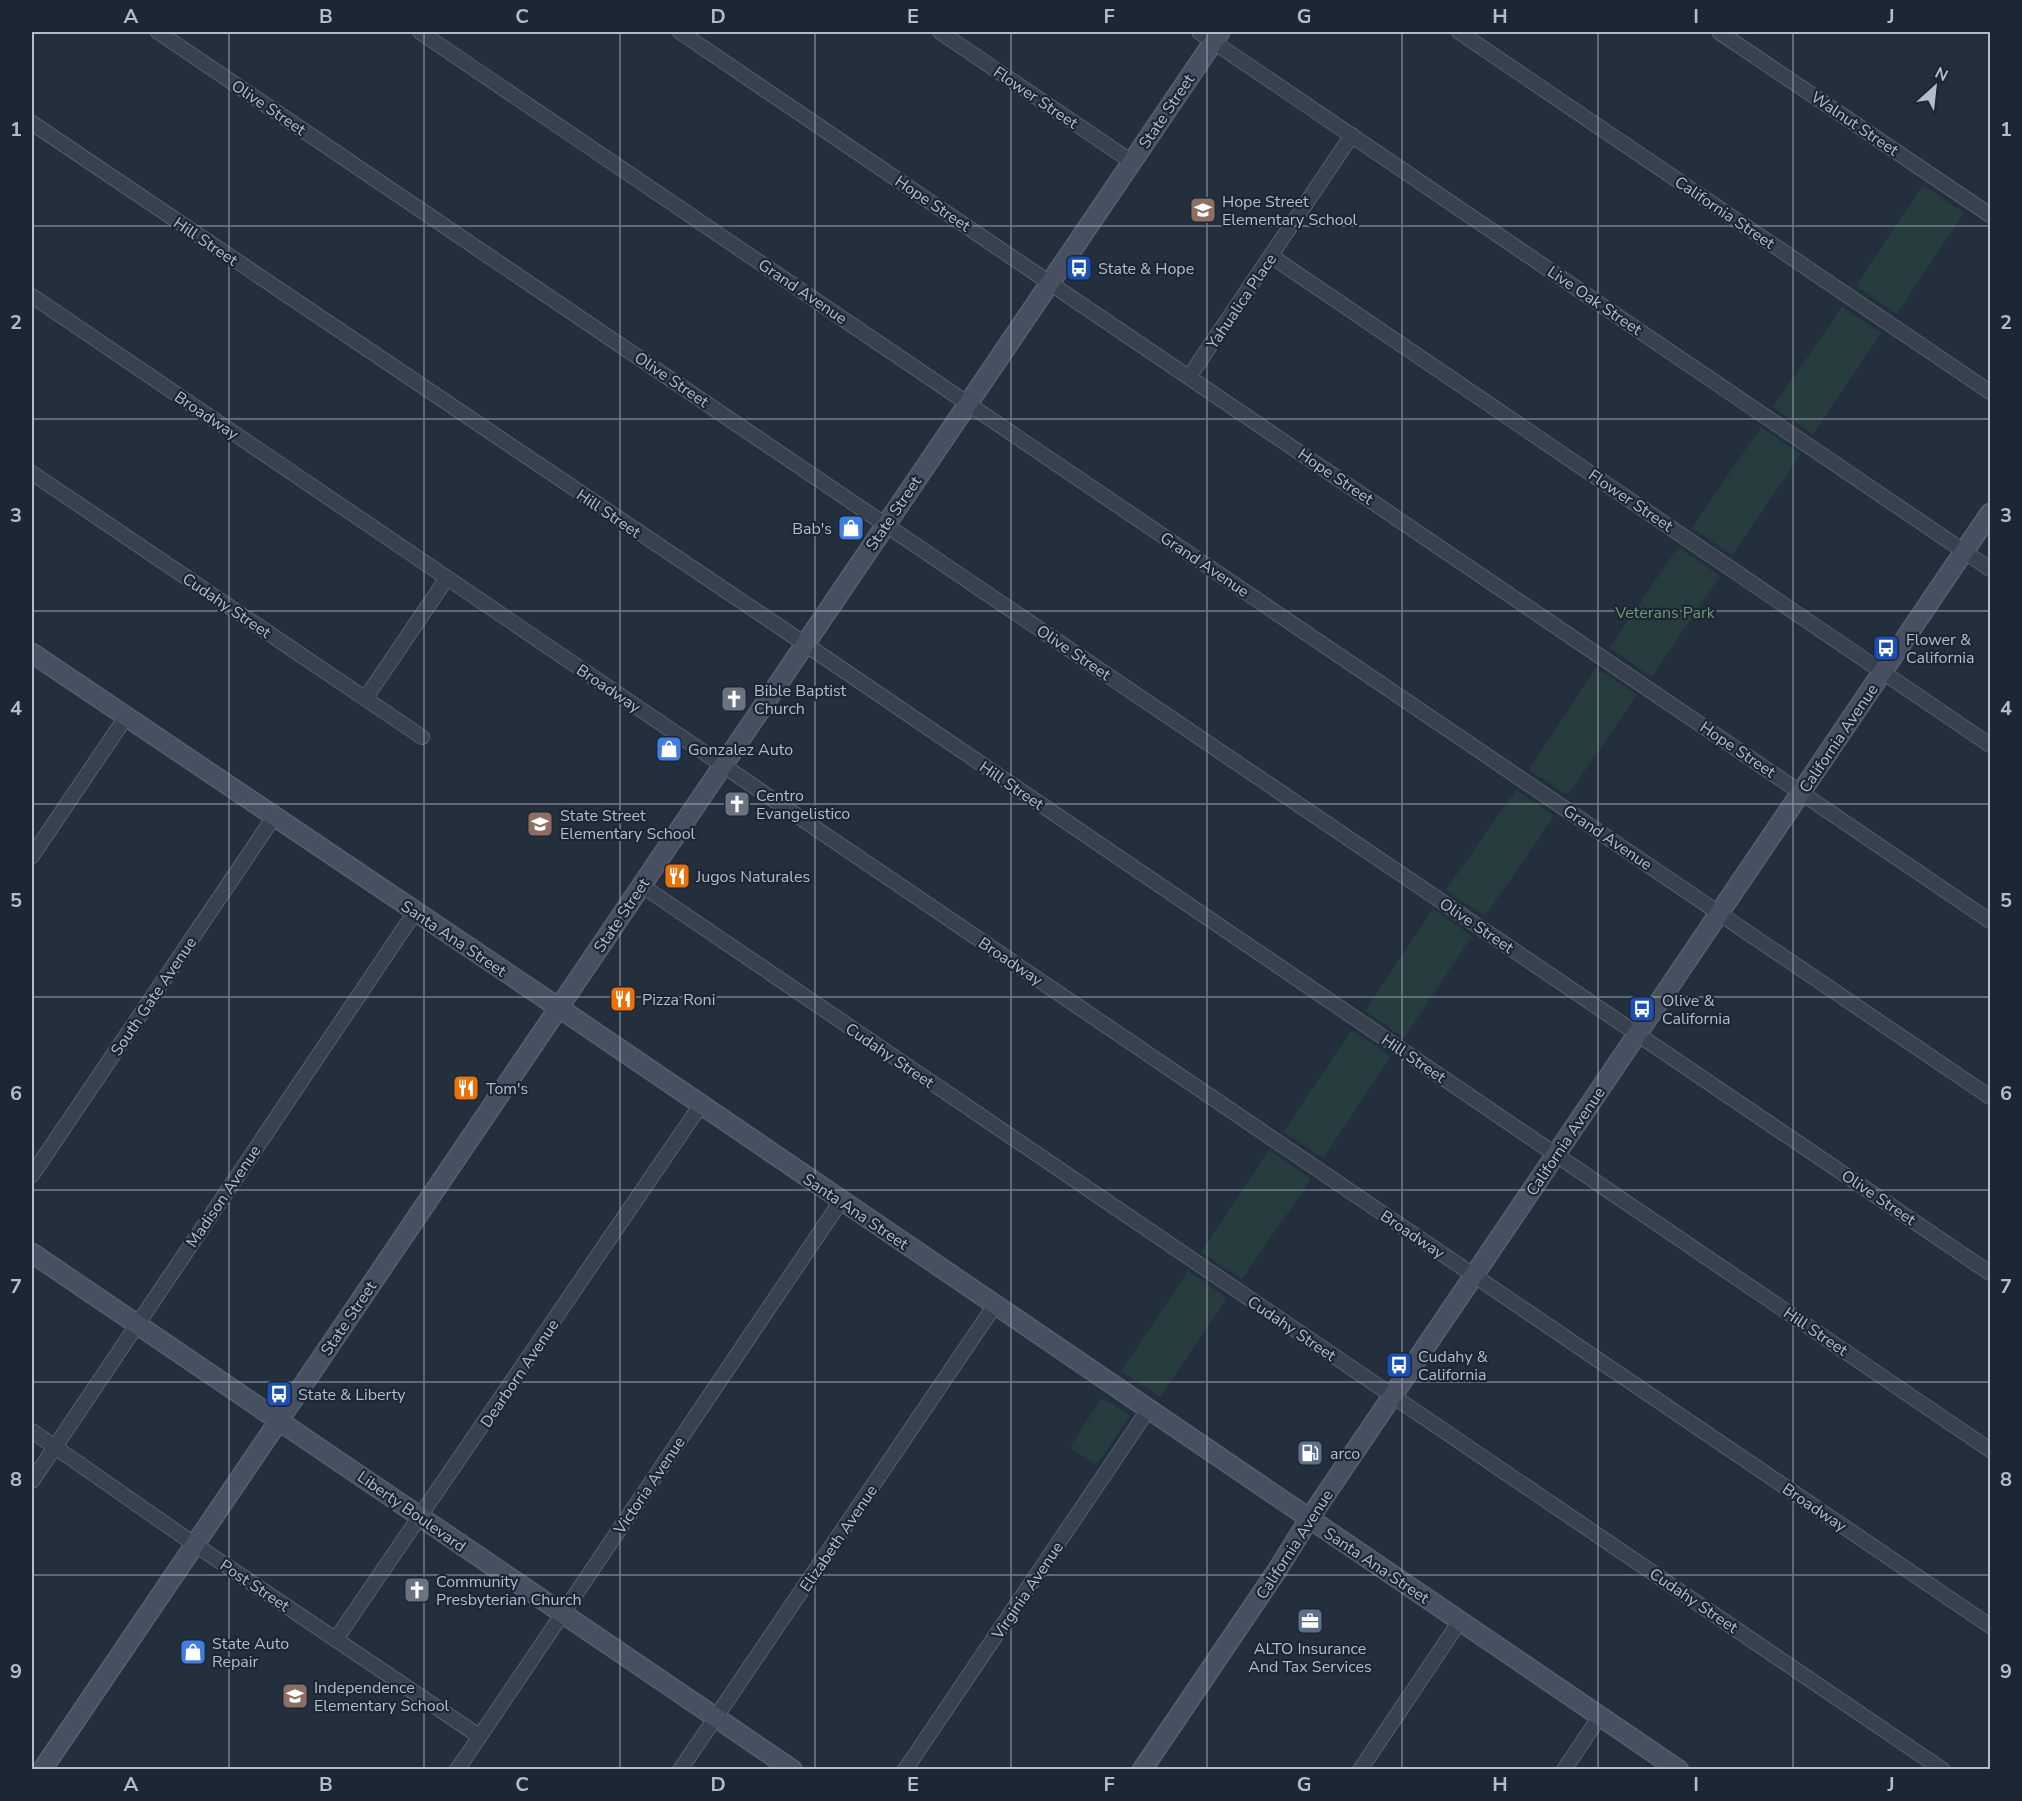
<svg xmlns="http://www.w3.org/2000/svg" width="2022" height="1801" viewBox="0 0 2022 1801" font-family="'Nunito Sans',sans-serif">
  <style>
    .green { fill: #263c3f }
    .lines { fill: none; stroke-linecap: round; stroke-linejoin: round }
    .street-casing { stroke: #565f6c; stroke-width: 16 }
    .secondary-casing { stroke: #565f6c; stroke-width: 21 }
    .street { stroke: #38414e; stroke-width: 14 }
    .secondary { stroke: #465061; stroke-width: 18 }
    .grid { fill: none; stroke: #b4bcc9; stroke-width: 1.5; stroke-opacity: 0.55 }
    .labels { text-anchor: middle; stroke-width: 4.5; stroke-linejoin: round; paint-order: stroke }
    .street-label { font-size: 16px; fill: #b4bcc9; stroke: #1d2633 }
    .poi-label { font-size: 16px; fill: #b4bcc9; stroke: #1d2633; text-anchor: start }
    .park-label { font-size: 16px; fill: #6b9a76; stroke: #1d2633 }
    .neatline { fill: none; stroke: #b4bcc9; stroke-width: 2 }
    .grid-label { font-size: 20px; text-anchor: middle; font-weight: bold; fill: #b4bcc9 }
  </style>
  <rect width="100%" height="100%" fill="#242f3e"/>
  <!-- green -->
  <path class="green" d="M1923,185L1964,213L1897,314L1856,286Z
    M1842,307L1881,333L1813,434L1773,407Z
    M1761,427L1801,454L1732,555L1692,528Z
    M1678,547L1720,576L1652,677L1610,648Z
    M1596,668L1637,695L1568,795L1529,770Z
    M1516,790L1554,816L1485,916L1446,890Z
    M1433,909L1472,936L1404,1038L1365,1011Z
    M1352,1030L1391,1057L1323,1158L1283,1132Z
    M1269,1150L1311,1179L1242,1279L1201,1252Z
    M1188,1271L1227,1298L1160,1397L1121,1371Z
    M1102,1398L1130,1416L1096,1465L1070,1447Z"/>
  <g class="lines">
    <defs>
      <path id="street" d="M158,32L1990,1273
        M420,32L1990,1097
        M680,32L1990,921
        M940,32L1132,162
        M1199,32L1990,569
        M1459,32L1990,392
        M1719,32L1990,215
        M32,123L805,644L1990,1450
        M1271,256L1990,745
        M32,296L1990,1626
        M1189,377L1352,135
        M32,473L422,737
        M365,699L447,578
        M32,856L126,717
        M641,885L1943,1770
        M32,1175L274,817
        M32,1431L194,1544L479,1736
        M32,1481L415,912
        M336,1639L700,1106
        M457,1770L841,1201
        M680,1770L995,1305
        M905,1770L1148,1410
        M1360,1770L1460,1621
        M1564,1770L1600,1716"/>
      <path id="secondary" d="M32,653L574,1018L1679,1770
        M32,1253L793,1770
        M42,1770L1220,32
        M1142,1770L1276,1572L1309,1519L1990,513"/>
    </defs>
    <!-- street casing -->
    <use href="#street" class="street-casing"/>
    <!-- secondary casing -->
    <use href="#secondary" class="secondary-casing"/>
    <!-- street -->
    <use href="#street" class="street"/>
    <!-- secondary -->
    <use href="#secondary" class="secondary"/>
  </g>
  <!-- grid -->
  <path class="grid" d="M229,32V1770M424,32V1770M620,32V1770M815,32V1770M1011,32V1770M1207,32V1770M1402,32V1770M1598,32V1770M1793,32V1770M32,226H1990M32,419H1990M32,611H1990M32,804H1990M32,997H1990M32,1190H1990M32,1382H1990M32,1575H1990"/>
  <!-- icons -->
  <defs>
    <symbol id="school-square" viewBox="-11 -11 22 22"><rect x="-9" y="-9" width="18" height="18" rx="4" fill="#8d6e63" stroke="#1d2633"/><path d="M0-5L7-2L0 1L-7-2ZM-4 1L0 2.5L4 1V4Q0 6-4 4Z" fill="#fff"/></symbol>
    <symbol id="bus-square" viewBox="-11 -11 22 22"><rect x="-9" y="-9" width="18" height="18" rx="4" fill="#1a4fb4" stroke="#1d2633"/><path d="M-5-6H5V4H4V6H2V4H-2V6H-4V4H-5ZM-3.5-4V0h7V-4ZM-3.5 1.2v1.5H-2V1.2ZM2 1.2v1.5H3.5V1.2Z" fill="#fff"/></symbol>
    <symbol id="shop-square" viewBox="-11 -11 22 22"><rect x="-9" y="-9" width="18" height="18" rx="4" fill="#3f7fe0" stroke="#1d2633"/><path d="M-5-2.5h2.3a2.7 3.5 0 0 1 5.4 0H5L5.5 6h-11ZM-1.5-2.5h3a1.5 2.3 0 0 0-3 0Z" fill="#fff"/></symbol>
    <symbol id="church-square" viewBox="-11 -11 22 22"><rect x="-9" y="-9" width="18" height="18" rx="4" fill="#6b7280" stroke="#1d2633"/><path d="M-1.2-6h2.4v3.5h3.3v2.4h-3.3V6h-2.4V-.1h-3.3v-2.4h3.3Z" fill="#fff"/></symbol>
    <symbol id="restaurant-square" viewBox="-11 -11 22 22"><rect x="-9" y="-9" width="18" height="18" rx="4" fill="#e8710a" stroke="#1d2633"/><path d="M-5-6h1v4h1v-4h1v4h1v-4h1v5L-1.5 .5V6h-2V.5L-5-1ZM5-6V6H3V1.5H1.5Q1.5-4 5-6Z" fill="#fff"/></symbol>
    <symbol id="fuel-square" viewBox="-11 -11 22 22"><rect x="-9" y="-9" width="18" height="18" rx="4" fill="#5c6f8a" stroke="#1d2633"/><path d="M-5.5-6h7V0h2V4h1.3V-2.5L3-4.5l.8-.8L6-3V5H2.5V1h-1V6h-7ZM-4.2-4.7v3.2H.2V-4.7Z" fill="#fff"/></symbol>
    <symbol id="office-square" viewBox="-11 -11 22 22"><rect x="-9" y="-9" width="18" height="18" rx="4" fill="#5c6f8a" stroke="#1d2633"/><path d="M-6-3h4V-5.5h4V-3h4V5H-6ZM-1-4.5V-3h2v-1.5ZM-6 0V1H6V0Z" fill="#fff"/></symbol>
  </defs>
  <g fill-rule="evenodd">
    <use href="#school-square" x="1188" y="195" width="30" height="30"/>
    <use href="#bus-square" x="1064" y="253" width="30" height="30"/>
    <use href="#shop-square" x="836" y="513" width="30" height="30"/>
    <use href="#bus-square" x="1871" y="633" width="30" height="30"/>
    <use href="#church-square" x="719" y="684" width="30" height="30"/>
    <use href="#shop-square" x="654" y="734" width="30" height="30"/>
    <use href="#church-square" x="722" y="789" width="30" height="30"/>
    <use href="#school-square" x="525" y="809" width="30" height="30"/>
    <use href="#restaurant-square" x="662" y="861" width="30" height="30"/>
    <use href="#restaurant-square" x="608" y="984" width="30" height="30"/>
    <use href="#bus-square" x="1627" y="994" width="30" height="30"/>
    <use href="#restaurant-square" x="451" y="1073" width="30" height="30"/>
    <use href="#bus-square" x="1384" y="1350" width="30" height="30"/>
    <use href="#bus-square" x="264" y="1379" width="30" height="30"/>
    <use href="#fuel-square" x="1295" y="1438" width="30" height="30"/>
    <use href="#church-square" x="402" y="1575" width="30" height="30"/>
    <use href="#office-square" x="1295" y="1606" width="30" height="30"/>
    <use href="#shop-square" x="178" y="1637" width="30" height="30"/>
    <use href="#school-square" x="280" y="1681" width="30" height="30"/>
  </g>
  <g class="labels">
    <!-- street labels -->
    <g class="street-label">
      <text transform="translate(1036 97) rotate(34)" y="6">Flower Street</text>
      <text transform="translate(269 107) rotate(34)" y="6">Olive Street</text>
      <text transform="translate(1166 111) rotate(-56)" y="6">State Street</text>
      <text transform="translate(1855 123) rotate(34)" y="6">Walnut Street</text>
      <text transform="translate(933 203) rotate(34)" y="6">Hope Street</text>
      <text transform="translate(1725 212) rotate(34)" y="6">California Street</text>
      <text transform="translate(206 241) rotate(34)" y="6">Hill Street</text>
      <text transform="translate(803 291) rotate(34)" y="6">Grand Avenue</text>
      <text transform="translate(1595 300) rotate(34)" y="6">Live Oak Street</text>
      <text transform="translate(1241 301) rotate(-56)" y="6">Yahualica Place</text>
      <text transform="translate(672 379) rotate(34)" y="6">Olive Street</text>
      <text transform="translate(207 415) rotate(34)" y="6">Broadway</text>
      <text transform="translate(1336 476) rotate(34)" y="6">Hope Street</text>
      <text transform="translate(1631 500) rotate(34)" y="6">Flower Street</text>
      <text transform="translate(609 513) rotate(34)" y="6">Hill Street</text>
      <text transform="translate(893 513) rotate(-56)" y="6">State Street</text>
      <text transform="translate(1205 564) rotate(34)" y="6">Grand Avenue</text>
      <text transform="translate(227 605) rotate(34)" y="6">Cudahy Street</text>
      <text transform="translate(1074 652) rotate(34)" y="6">Olive Street</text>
      <text transform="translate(609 688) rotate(34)" y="6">Broadway</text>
      <text transform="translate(1838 738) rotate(-56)" y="6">California Avenue</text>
      <text transform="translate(1738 749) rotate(34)" y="6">Hope Street</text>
      <text transform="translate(1012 785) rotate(34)" y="6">Hill Street</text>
      <text transform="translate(1608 837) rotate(34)" y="6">Grand Avenue</text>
      <text transform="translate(621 915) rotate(-56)" y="6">State Street</text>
      <text transform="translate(1477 925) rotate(34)" y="6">Olive Street</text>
      <text transform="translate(454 938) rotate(34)" y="6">Santa Ana Street</text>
      <text transform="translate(1011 961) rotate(34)" y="6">Broadway</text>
      <text transform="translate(153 996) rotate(-56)" y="6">South Gate Avenue</text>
      <text transform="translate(890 1055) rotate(34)" y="6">Cudahy Street</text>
      <text transform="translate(1414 1058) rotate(34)" y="6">Hill Street</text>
      <text transform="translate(1565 1141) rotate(-56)" y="6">California Avenue</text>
      <text transform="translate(223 1196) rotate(-56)" y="6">Madison Avenue</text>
      <text transform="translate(1879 1197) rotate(34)" y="6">Olive Street</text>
      <text transform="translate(856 1211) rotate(34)" y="6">Santa Ana Street</text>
      <text transform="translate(1413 1234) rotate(34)" y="6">Broadway</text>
      <text transform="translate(348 1318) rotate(-56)" y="6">State Street</text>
      <text transform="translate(1292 1328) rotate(34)" y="6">Cudahy Street</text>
      <text transform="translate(1816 1331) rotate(34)" y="6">Hill Street</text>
      <text transform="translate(519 1373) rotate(-56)" y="6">Dearborn Avenue</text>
      <text transform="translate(649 1485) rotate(-56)" y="6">Victoria Avenue</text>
      <text transform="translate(1815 1507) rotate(34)" y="6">Broadway</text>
      <text transform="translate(412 1511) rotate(35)" y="6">Liberty Boulevard</text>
      <text transform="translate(838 1538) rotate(-56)" y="6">Elizabeth Avenue</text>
      <text transform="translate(1294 1544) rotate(-57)" y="6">California Avenue</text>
      <text transform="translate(1377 1565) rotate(34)" y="6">Santa Ana Street</text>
      <text transform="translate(255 1585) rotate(34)" y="6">Post Street</text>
      <text transform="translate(1027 1590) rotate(-56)" y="6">Virginia Avenue</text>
      <text transform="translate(1694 1600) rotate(34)" y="6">Cudahy Street</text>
    </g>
    <!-- poi labels -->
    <g class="poi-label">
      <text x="1222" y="207">Hope Street<tspan x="1222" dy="18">Elementary School</tspan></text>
      <text x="1098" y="274">State &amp; Hope</text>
      <text x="832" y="534" text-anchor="end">Bab's</text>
      <text x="1906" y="645">Flower &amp;<tspan x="1906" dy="18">California</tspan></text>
      <text x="754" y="696">Bible Baptist<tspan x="754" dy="18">Church</tspan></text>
      <text x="688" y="755">Gonzalez Auto</text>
      <text x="756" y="801">Centro<tspan x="756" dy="18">Evangelistico</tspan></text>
      <text x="560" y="821">State Street<tspan x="560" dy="18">Elementary School</tspan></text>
      <text x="696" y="882">Jugos Naturales</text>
      <text x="642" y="1005">Pizza Roni</text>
      <text x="1662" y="1006">Olive &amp;<tspan x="1662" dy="18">California</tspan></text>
      <text x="486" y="1094">Tom's</text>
      <text x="1418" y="1362">Cudahy &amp;<tspan x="1418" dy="18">California</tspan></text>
      <text x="298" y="1400">State &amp; Liberty</text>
      <text x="1330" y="1459">arco</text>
      <text x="436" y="1587">Community<tspan x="436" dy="18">Presbyterian Church</tspan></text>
      <text x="212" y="1649">State Auto<tspan x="212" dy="18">Repair</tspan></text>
      <text x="1310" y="1654" text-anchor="middle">ALTO Insurance<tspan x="1310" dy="18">And Tax Services</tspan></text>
      <text x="314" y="1693">Independence<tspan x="314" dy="18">Elementary School</tspan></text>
    </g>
    <!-- park labels -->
    <g class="park-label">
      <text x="1665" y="618">Veterans Park</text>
    </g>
  </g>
  <!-- border -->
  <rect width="2022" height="1801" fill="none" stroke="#1d2633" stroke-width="66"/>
  <!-- north arrow -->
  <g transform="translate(1935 87) rotate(27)" stroke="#1d2633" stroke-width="4.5" paint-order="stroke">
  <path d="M0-4.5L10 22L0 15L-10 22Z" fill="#b4bcc9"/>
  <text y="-9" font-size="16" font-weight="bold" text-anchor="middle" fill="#b4bcc9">N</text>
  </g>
  <rect x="33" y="33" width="1956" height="1735" class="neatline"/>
  <g class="grid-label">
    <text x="131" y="23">A</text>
    <text x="326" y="23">B</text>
    <text x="522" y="23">C</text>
    <text x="718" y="23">D</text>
    <text x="913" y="23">E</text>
    <text x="1109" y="23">F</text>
    <text x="1304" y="23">G</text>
    <text x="1500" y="23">H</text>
    <text x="1696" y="23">I</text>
    <text x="1891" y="23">J</text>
    <text x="16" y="136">1</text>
    <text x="2006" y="136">1</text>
    <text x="16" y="329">2</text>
    <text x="2006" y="329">2</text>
    <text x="16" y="522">3</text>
    <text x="2006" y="522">3</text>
    <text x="16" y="715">4</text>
    <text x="2006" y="715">4</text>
    <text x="16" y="907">5</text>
    <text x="2006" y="907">5</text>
    <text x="16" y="1100">6</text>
    <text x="2006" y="1100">6</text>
    <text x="16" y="1293">7</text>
    <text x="2006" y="1293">7</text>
    <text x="16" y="1486">8</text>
    <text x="2006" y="1486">8</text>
    <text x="16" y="1678">9</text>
    <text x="2006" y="1678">9</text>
    <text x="131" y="1791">A</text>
    <text x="326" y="1791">B</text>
    <text x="522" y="1791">C</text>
    <text x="718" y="1791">D</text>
    <text x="913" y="1791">E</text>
    <text x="1109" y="1791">F</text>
    <text x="1304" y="1791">G</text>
    <text x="1500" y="1791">H</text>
    <text x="1696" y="1791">I</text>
    <text x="1891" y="1791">J</text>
  </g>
</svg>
